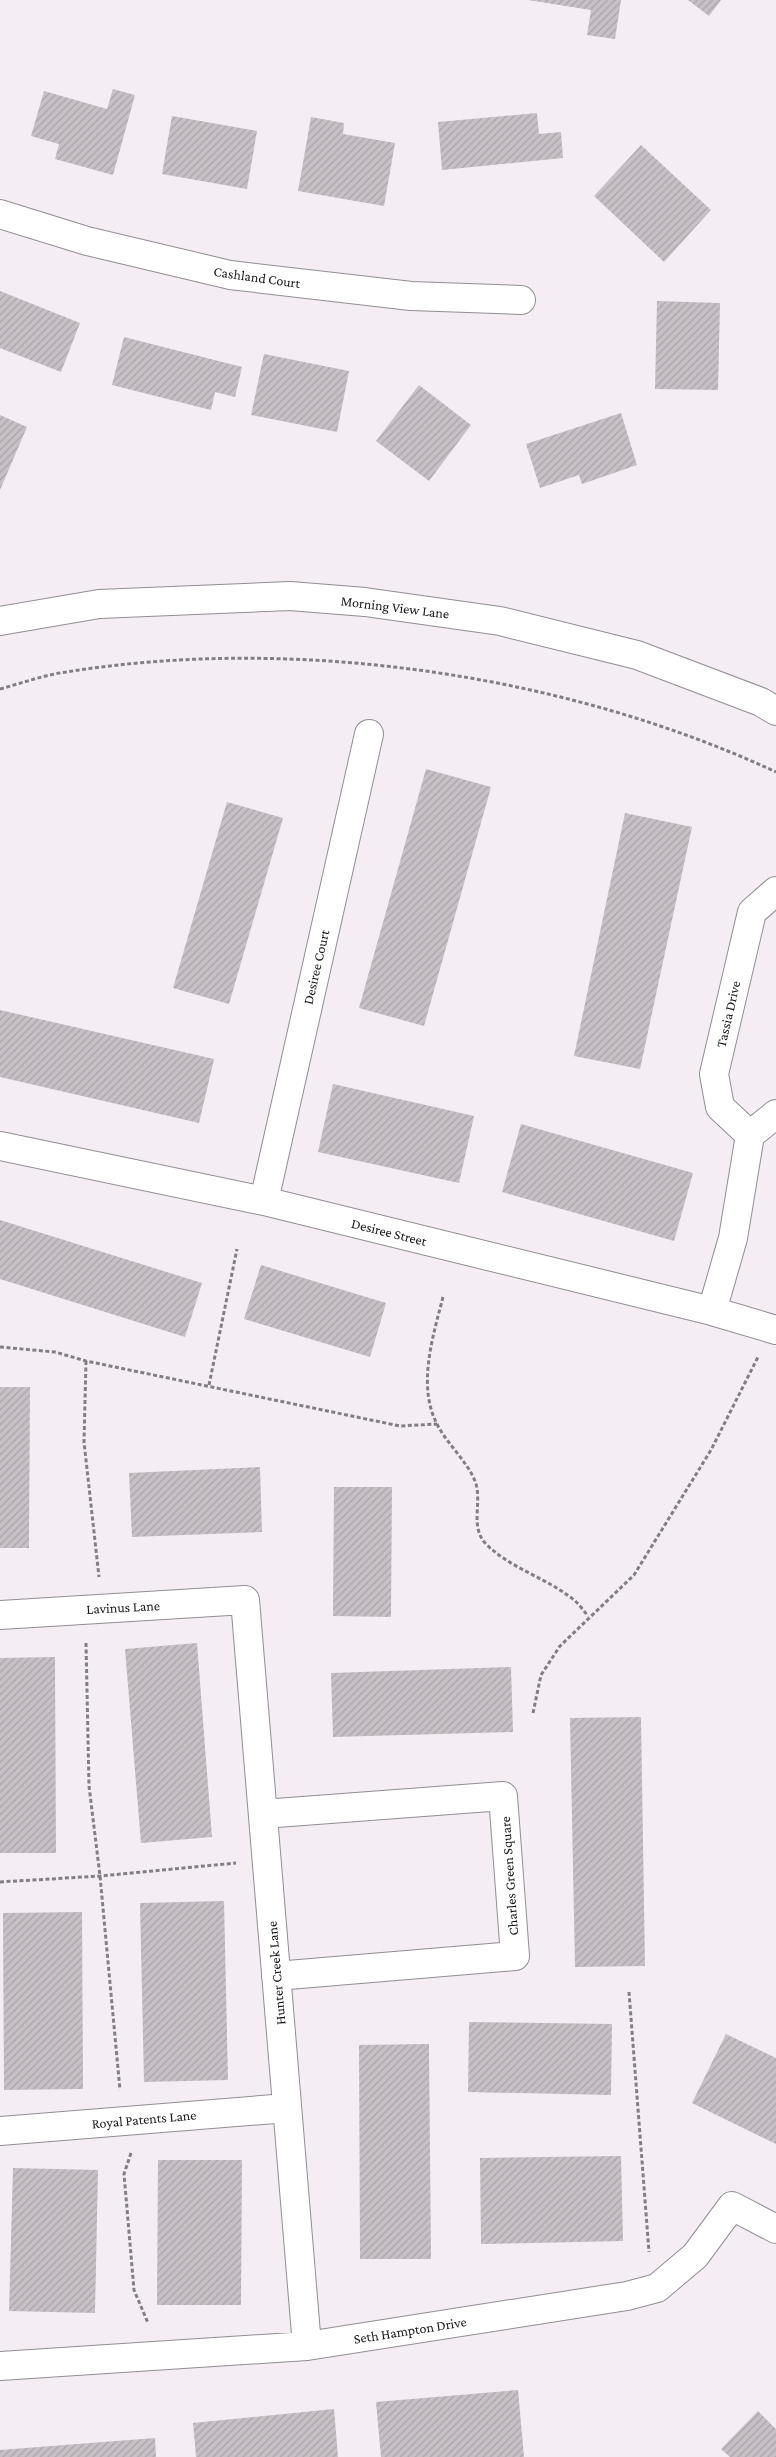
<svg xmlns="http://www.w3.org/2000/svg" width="776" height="2457" viewBox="0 0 776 2457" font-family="'Crimson Pro',serif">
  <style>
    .building { fill: url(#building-hatch) }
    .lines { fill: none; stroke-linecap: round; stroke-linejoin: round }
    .street-casing { stroke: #928d93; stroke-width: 30 }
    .secondary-casing { stroke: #928d93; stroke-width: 30 }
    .path { stroke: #827e83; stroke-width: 3; stroke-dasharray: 4 2.5; stroke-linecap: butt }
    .street { stroke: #fff; stroke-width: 28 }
    .secondary { stroke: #fff; stroke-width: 28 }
    .labels { text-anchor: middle; stroke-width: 4; stroke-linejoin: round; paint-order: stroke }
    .street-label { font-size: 14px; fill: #171518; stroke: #fff }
  </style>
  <defs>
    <pattern id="building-hatch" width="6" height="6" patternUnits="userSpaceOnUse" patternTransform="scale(1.25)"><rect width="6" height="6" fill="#c7c0c6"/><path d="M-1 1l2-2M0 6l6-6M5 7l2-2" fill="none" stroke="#aaa4a9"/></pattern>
  </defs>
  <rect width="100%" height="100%" fill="#f4eef4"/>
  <!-- building -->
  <path class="building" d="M528,0H621L615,39L587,35L591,10Z
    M688,0H721L709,16Z
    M113,89L135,95L113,175L55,159L59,144L31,136L44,91L107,109Z
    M537,113L539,134L561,132L563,158L442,170L438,122Z
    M172,116L257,131L247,189L162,174Z
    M311,117L344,123L343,134L395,143L384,206L298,191Z
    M641,145L711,210L664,262L594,196Z
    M0,291L80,323L61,372L0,348Z
    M657,301L720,303L718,390L655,389Z
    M124,337L242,367L235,397L215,392L211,410L112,385Z
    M264,354L349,371L337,432L251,415Z
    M419,385L471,425L429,481L376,441Z
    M621,413L637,465L582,484L579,475L540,488L526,444Z
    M0,415L27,427L0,490Z
    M426,769L491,787L424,1026L359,1008Z
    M227,802L283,818L229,1004L173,988Z
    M625,813L692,827L640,1069L574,1056Z
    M0,1010L214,1059L199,1123L0,1077Z
    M333,1084L474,1116L459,1183L318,1152Z
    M521,1124L693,1173L674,1241L502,1192Z
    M0,1220L202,1283L185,1337L0,1279Z
    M261,1265L386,1303L370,1357L244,1319Z
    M0,1387H30L29,1548H0Z
    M260,1467L262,1532L132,1537L129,1473Z
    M334,1487H392L391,1617L333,1616Z
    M197,1643L212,1837L141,1843L125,1649Z
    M55,1657L56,1853H0V1658Z
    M511,1667L513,1732L333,1737L331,1673Z
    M641,1717L645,1966L575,1967L570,1718Z
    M224,1901L228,2080L144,2082L140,1903Z
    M82,1912L83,2089L4,2090L3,1913Z
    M469,2022L612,2024L611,2095L468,2092Z
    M726,2034L776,2058V2144L692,2103Z
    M429,2044L431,2259H360L359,2045Z
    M621,2156L623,2241L481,2244L480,2158Z
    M158,2160H242L241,2305H157Z
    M13,2168L98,2170L95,2313L9,2311Z
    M518,2390L524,2457H381L376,2402Z
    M334,2409L338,2457H196L193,2423Z
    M758,2411L776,2429V2457H730L721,2449Z
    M155,2438L156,2457H0V2450Z"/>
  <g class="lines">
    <defs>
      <path id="street" d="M0,214L87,241L230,275L411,296L521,300
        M750,1135L776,1114
        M0,1146L264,1201L712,1311L776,1330
        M264,1201L369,734
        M712,1311L733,1238L750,1135L720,1107L714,1074L752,912L776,891
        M0,1615L245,1600L307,2346
        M263,1814L503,1796L515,1956L276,1976
        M0,2131L287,2108
        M0,2366L307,2346L627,2296L657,2288L695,2256L732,2206L776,2229"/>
      <path id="secondary" d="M0,621L99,604L290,596L365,602L500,621L637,655L761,702L776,711"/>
    </defs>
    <!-- street casing -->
    <use href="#street" class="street-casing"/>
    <!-- secondary casing -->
    <use href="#secondary" class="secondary-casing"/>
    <!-- path -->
    <path class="path" d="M0,689C22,683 44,675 66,672C296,635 565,674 776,772
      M443,1297C433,1336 417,1386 437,1424C447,1444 467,1461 475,1481C483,1502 469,1526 486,1544C510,1568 544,1577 570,1597C577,1601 583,1610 588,1616
      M0,1347L55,1352L86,1361L400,1426L437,1424
      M86,1361L84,1442L99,1577
      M209,1385L237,1249
      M86,1643L89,1786L100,1876L120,2090
      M533,1713L541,1675L560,1646L634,1575L711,1450L758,1357
      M0,1882L100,1876L236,1863
      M629,1992L649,2252
      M131,2153L124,2174L134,2290L148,2323"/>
    <!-- street -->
    <use href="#street" class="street"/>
    <!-- secondary -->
    <use href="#secondary" class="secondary"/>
  </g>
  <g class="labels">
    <!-- street labels -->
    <g class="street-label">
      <text transform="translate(257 277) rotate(8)" y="5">Cashland Court</text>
      <text transform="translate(395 607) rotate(7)" y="5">Morning View Lane</text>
      <text transform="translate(316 967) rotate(-77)" y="5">Desiree Court</text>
      <text transform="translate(728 1014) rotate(-77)" y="5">Tassia Drive</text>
      <text transform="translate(389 1232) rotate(14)" y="5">Desiree Street</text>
      <text transform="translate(123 1607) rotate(-3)" y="5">Lavinus Lane</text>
      <text transform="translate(509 1876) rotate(-94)" y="5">Charles Green Square</text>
      <text transform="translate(276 1973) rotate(-95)" y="5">Hunter Creek Lane</text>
      <text transform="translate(144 2119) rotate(-5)" y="5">Royal Patents Lane</text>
      <text transform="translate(410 2330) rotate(-9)" y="5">Seth Hampton Drive</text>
    </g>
  </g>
</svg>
